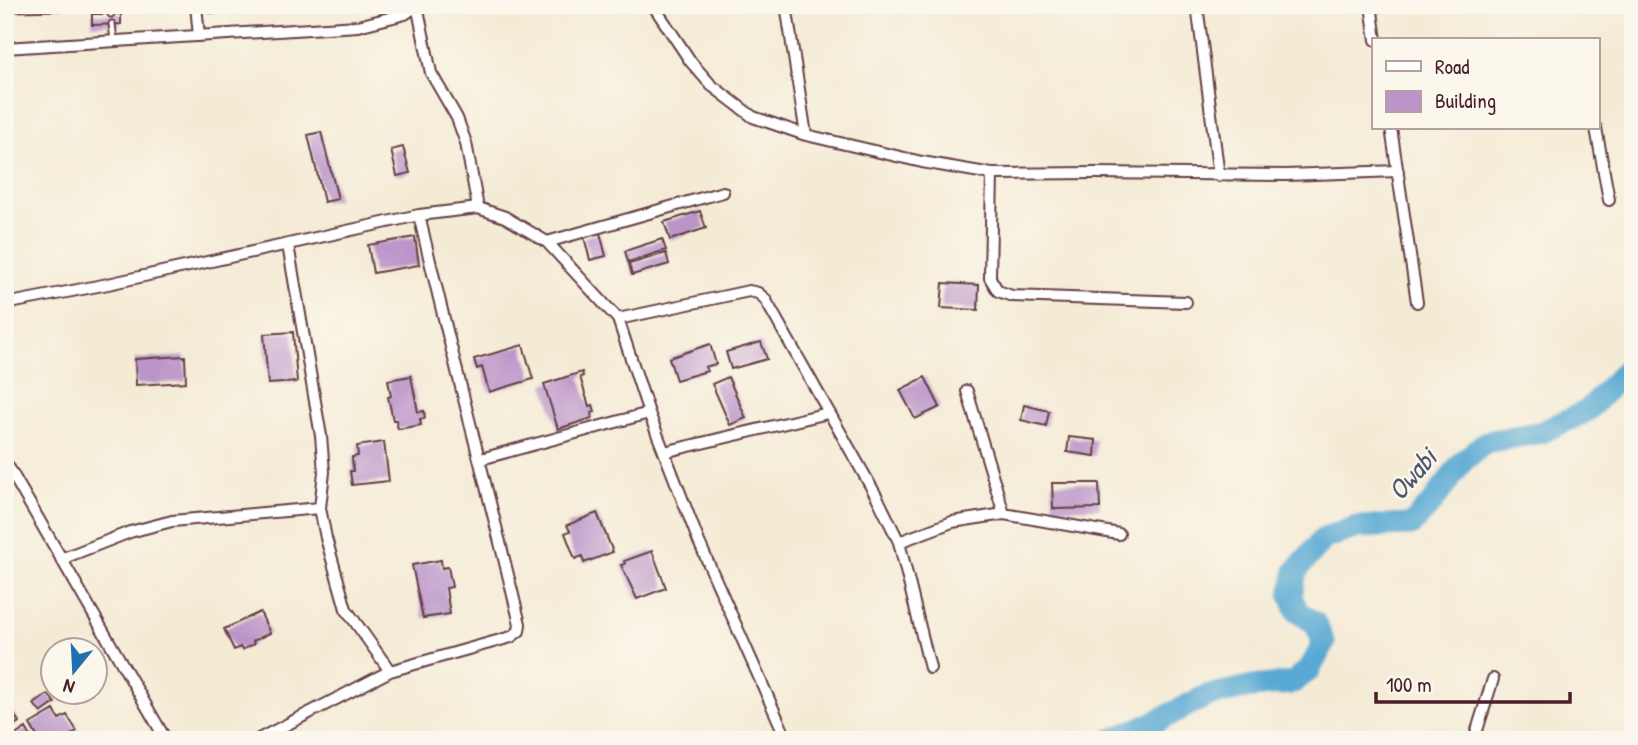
<svg xmlns="http://www.w3.org/2000/svg" width="1638" height="745" viewBox="0 0 1638 745" font-family="'Patrick Hand',sans-serif">
  <style>
    .lines { fill: none; stroke-linecap: round; stroke-linejoin: round }
    .river { stroke: #58a9d3; stroke-width: 23 }
    .building { fill: #bb95c9 }
    .lane-casing { stroke: #643e44; stroke-width: 9 }
    .street-casing { stroke: #643e44; stroke-width: 14 }
    .lane { stroke: #fff; stroke-width: 5 }
    .street { stroke: #fff; stroke-width: 10 }
    .labels { text-anchor: middle; stroke-width: 5; stroke-linejoin: round; paint-order: stroke }
    .water-label { font-size: 28px; font-style: italic; fill: #50566e; stroke: #fbf7ec }
  </style>
  <rect width="100%" height="100%" fill="#fbf7ec"/>
  <filter id="ink" filterUnits="userSpaceOnUse"><feTurbulence type="fractalNoise" baseFrequency=".0143" numOctaves="2"/><feDisplacementMap in="SourceGraphic" scale="14" xChannelSelector="R" yChannelSelector="G"/><feConvolveMatrix kernelMatrix="1 2 1 2 8 2 1 2 1" color-interpolation-filters="sRGB"/></filter>
  <filter id="wash" filterUnits="userSpaceOnUse"><feTurbulence type="fractalNoise" baseFrequency=".00686" numOctaves="4" result="noise"/><feDisplacementMap in="SourceGraphic" scale="28" xChannelSelector="R" yChannelSelector="G"/><feGaussianBlur stdDeviation="1.57" result="paint"/><feColorMatrix in="noise" values="0 0 0 0 0 0 0 0 0 0 0 0 0 0 0 0 0 1.4 0 .05"/><feComposite in="paint" operator="in"/></filter>
  <g filter="url(#wash)">
    <rect width="100%" height="100%" fill="#f4ebd5"/>
    <g class="lines">
      <!-- river -->
      <path class="river" d="M1111,740L1151,724L1206,696L1251,687L1292,683L1309,670L1324,643L1315,623L1298,612L1291,596L1296,571L1324,538L1357,527L1411,525L1432,503L1462,462L1486,442L1542,432L1587,411L1633,362"/>
    </g>
    <g id="blocks">
      <!-- building -->
      <path class="building" d="M209,5H224V11L210,13Z
        M92,14H121V24L92,25Z
        M321,132L338,199L324,202L308,135Z
        M403,147L410,173L397,176L391,150Z
        M700,211L706,228L670,240L664,222Z
        M600,233L606,256L590,260L584,237Z
        M415,237L419,265L373,273L368,245Z
        M662,239L666,250L628,262L625,251Z
        M666,253L669,264L632,275L629,264Z
        M943,283L979,285L978,310L941,308Z
        M293,332L297,382L268,384L264,334Z
        M761,342L767,359L731,369L726,352Z
        M710,344L716,364L705,367L707,371L676,380L669,358Z
        M523,345L533,379L489,392L482,367L477,369L474,359Z
        M185,356L186,382L136,385L135,359Z
        M582,372L583,376L580,377L589,406L593,405L595,412L591,413L592,418L558,429L544,384Z
        M411,376L418,412L424,411L425,418L420,419L421,425L398,429L396,420H393L388,397L391,396L388,380Z
        M728,377L746,418L730,425L712,384Z
        M925,377L940,407L915,419L900,390Z
        M1024,405L1049,411L1046,426L1021,420Z
        M1069,437L1096,440L1095,456L1067,452Z
        M384,442L389,481L352,485L350,471H353L352,457L358,456L357,446Z
        M1052,483H1099L1100,508L1053,509Z
        M597,513L613,552L584,563L582,556L575,559L565,533L570,531L567,525Z
        M652,551L666,588L637,599L621,565L625,564L624,561Z
        M441,560L442,568L448,567L452,587L446,588L450,614L423,618L412,565Z
        M260,612L270,633L253,641L254,644L242,650L240,647L234,650L224,629Z
        M48,694L55,703L41,713L34,704Z
        M5,701L19,722L5,731Z
        M54,710L59,719L67,715L77,731L63,740H39L30,724Z
        M26,728L33,740H8Z"/>
    </g>
  </g>
  <g filter="url(#ink)">
    <use href="#blocks" fill-opacity="0" stroke="#643e44" stroke-width="2"/>
    <g class="lines">
      <defs>
        <path id="lane" d="M16,8L102,6L109,9L111,14
          M112,24L114,41"/>
        <path id="street" d="M196,5L199,36
          M417,5L431,73L457,118L466,143L478,208
          M653,5L691,62L711,85L753,117L806,135L922,162L992,174L1096,173L1286,175L1398,171
          M786,5L806,135
          M1197,5L1219,176
          M1371,5L1376,40
          M5,48L358,26L405,14L418,5
          M1391,128L1417,302
          M1596,128L1609,200
          M992,174L990,278L998,291L1012,296L1186,302
          M547,242L723,192
          M288,245L321,436L324,472L320,508L326,538L346,609L390,671
          M5,304L108,284L419,215L478,208L505,217L547,242L618,319L649,413L699,542L787,740
          M618,319L749,291L758,293L765,299L878,499L899,542L930,668
          M967,391L1004,514
          M664,452L828,413
          M481,459L649,413
          M5,461L166,740
          M899,542L952,522L1004,514L1119,534
          M61,559L130,532L172,521L320,508
          M257,740L390,671L511,637L519,631L520,624C487,487 451,352 419,215
          M1474,740L1493,679"/>
      </defs>
      <!-- lane casing -->
      <use href="#lane" class="lane-casing"/>
      <!-- street casing -->
      <use href="#street" class="street-casing"/>
      <!-- lane -->
      <use href="#lane" class="lane"/>
      <!-- street -->
      <use href="#street" class="street"/>
    </g>
  </g>
  <g class="labels">
    <!-- water labels -->
    <g class="water-label">
      <text transform="translate(1412 474) rotate(-49)" y="10">Owabi</text>
    </g>
  </g>
  <!-- margin -->
  <rect width="1638" height="745" fill="none" stroke="#fbf7ec" stroke-width="28"/>
  <!-- legend -->
  <rect x="1372" y="38" width="228" height="91" fill="#fbf7ec" stroke="#b4a19f" stroke-width="2"/>
  <rect x="1386" y="61" width="35" height="10" fill="#ffffff" stroke="#b4a19f" stroke-width="2"/>
  <text x="1435" y="74" font-size="21" fill="#4a1f2b">Road</text>
  <rect x="1386" y="91" width="35" height="21" fill="#bb95c9" stroke="#b4a19f" stroke-width="2"/>
  <text x="1435" y="108" font-size="21" fill="#4a1f2b">Building</text>
  <!-- north arrow -->
  <g transform="translate(74 671) rotate(198)"><circle r="33" fill="#fbf7ec" stroke="#b4a19f" stroke-width="2"/>
  <path d="M0-5L12 26L0 18L-12 26Z" fill="#1f6fb2"/>
  <text y="-10" font-size="19" font-weight="bold" text-anchor="middle" fill="#4a1f2b">N</text>
  </g>
  <!-- scale -->
  <path d="M1376 692v10h194v-10" fill="none" stroke="#4a1f2b" stroke-width="3.5"/>
  <text x="1386" y="692" font-size="21" fill="#4a1f2b" stroke="#fbf7ec" stroke-width="5" paint-order="stroke">100 m</text>
</svg>
